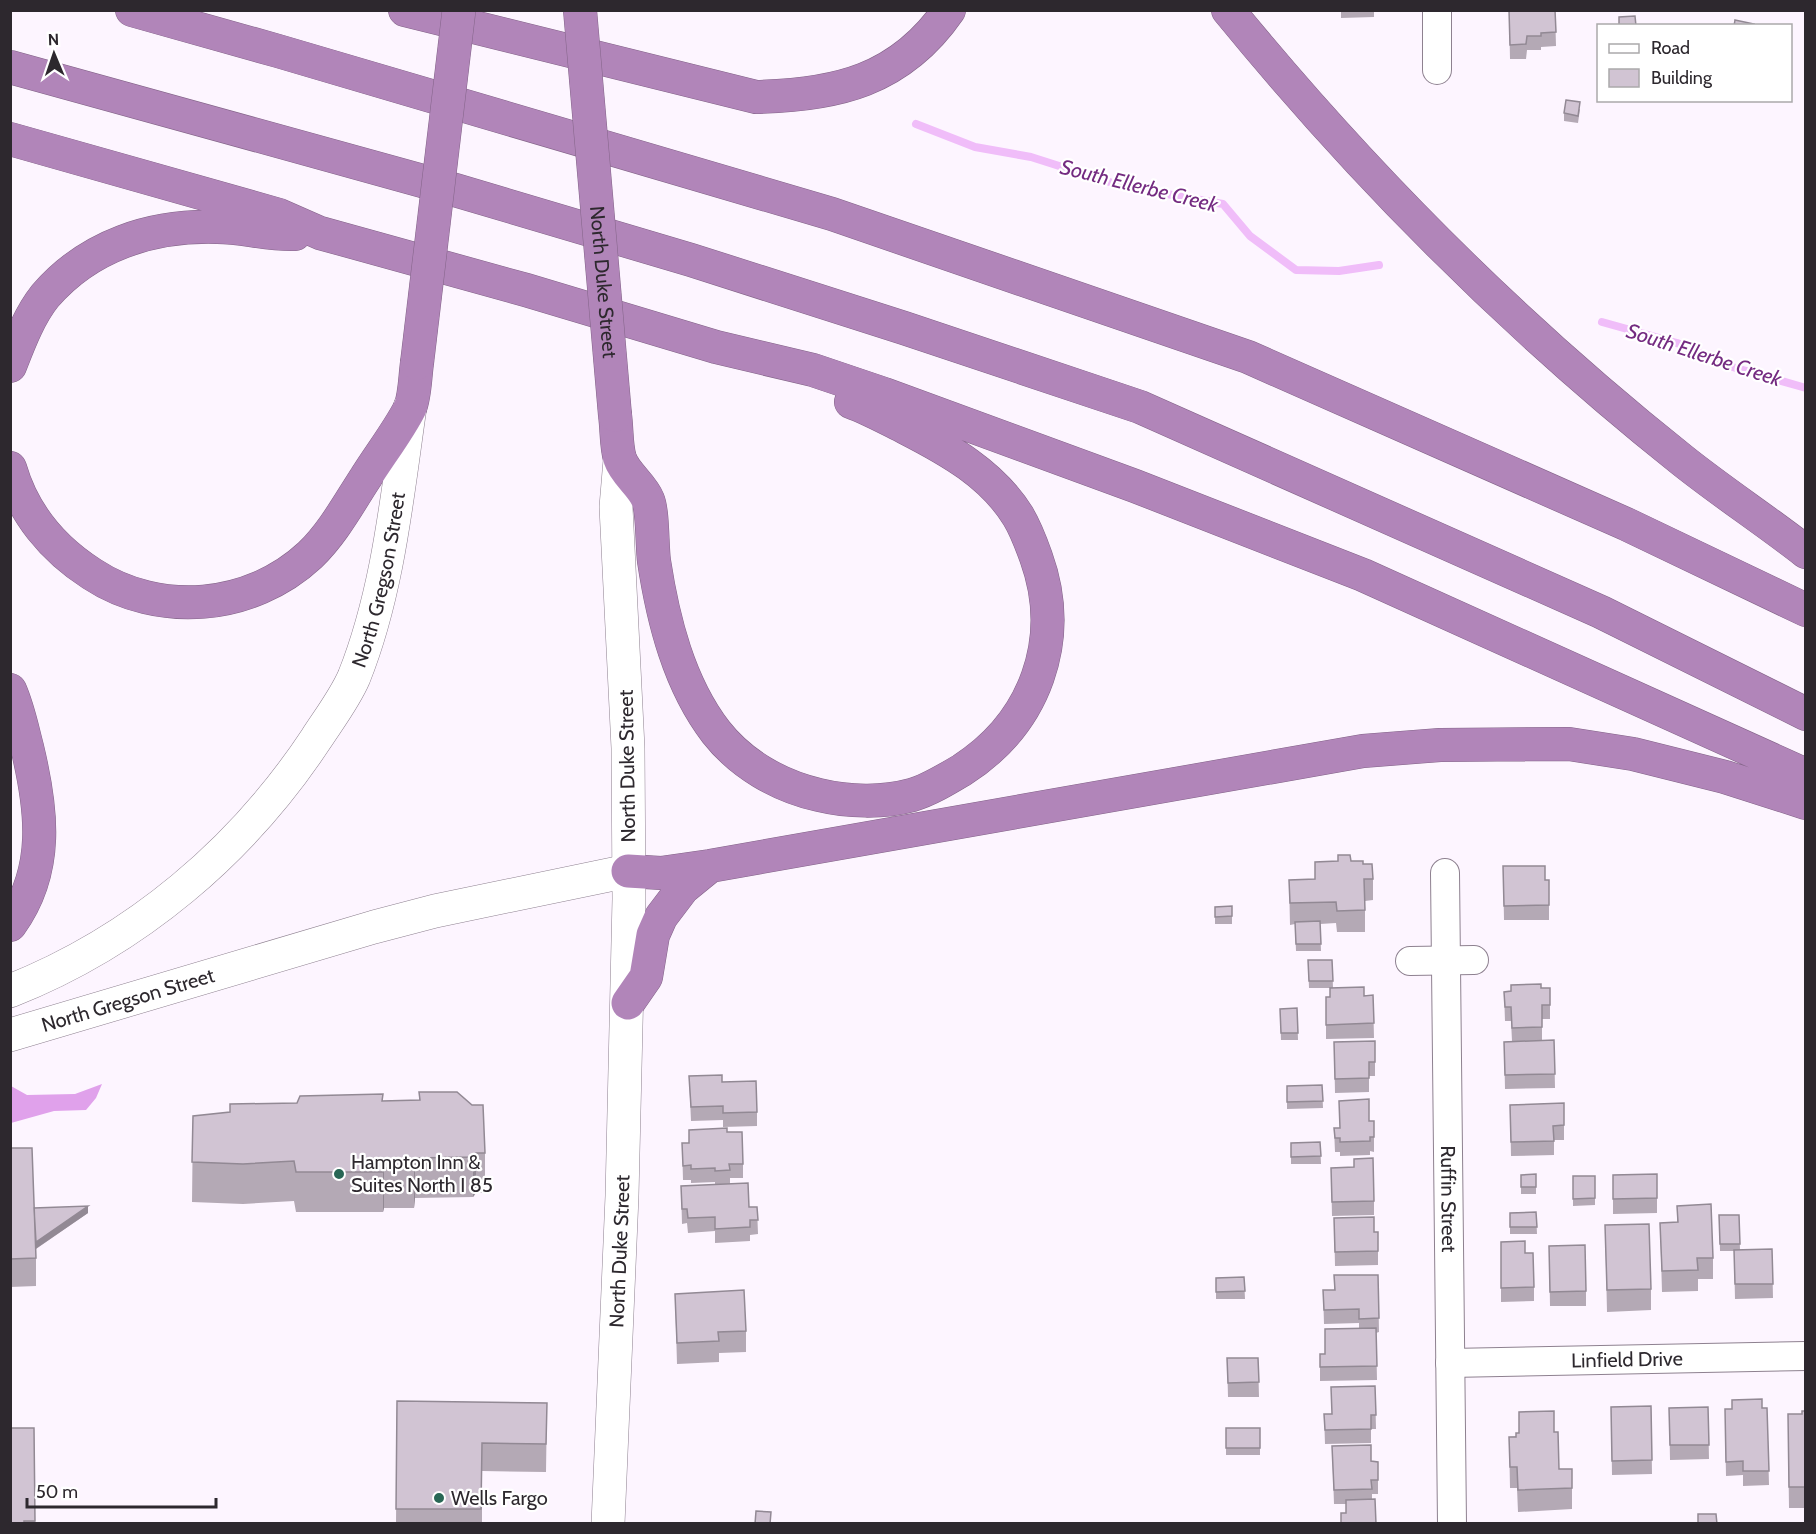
<svg xmlns="http://www.w3.org/2000/svg" width="1816" height="1534" viewBox="0 0 1816 1534" font-family="Cabin,sans-serif">
  <style>
    .forest { fill: #e0a1eb }
    .lines { fill: none; stroke-linecap: round; stroke-linejoin: round }
    .stream { stroke: #f0bdf9; stroke-width: 8 }
    .street-casing { stroke: #8e8190; stroke-width: 30 }
    .secondary-casing { stroke: #8e8190; stroke-width: 34 }
    .highway-casing { stroke: #836488; stroke-width: 34 }
    .street { stroke: #fff; stroke-width: 28 }
    .secondary { stroke: #fff; stroke-width: 33 }
    .highway { stroke: #b185b9; stroke-width: 33 }
    .highway-bridge-casing { stroke: #836488; stroke-width: 34; stroke-linecap: butt }
    .highway-bridge { stroke: #b185b9; stroke-width: 33 }
    .wall { fill: #b4a9b5 }
    .shaded-wall { fill: #928994 }
    .building { fill: #d1c4d3; stroke: #928994; stroke-width: 1.5 }
    .poi-dot { fill: #286755; stroke: #fff; stroke-width: 2 }
    .labels { text-anchor: middle; stroke-width: 4.5; stroke-linejoin: round; paint-order: stroke }
    .street-label { font-size: 20px; fill: #2d282e; stroke: #fff }
    .poi-label { font-size: 20px; fill: #2d282e; stroke: #fff; text-anchor: start }
    .water-label { font-size: 21px; font-style: italic; fill: #742b81; stroke: #fff }
  </style>
  <rect width="100%" height="100%" fill="#fdf5ff"/>
  <!-- forest -->
  <path class="forest" d="M102,1084L96,1098L86,1110L54,1111L11,1123V1086L27,1095L75,1094Z"/>
  <g class="lines">
    <!-- stream -->
    <path class="stream" d="M916,124L975,147L1031,157L1122,186L1223,204L1250,236L1296,270L1339,271L1379,265
      M1602,322L1677,343L1729,366L1806,388"/>
    <defs>
      <g id="street">
        <path d="M1437,10V70"/>
        <path id="s1" d="M1445,873L1452,1524"/>
        <path d="M1410,961L1474,960"/>
        <path id="s2" d="M1450,1363L1806,1356"/>
      </g>
      <g id="secondary">
        <path id="s3" d="M10,991C136,941 242,851 316,739C329,719 345,698 354,677C388,592 397,497 410,407"/>
        <path id="s4" d="M10,1035L374,927L435,911L628,871"/>
        <path id="s5" d="M608,1524L622,1196L629,899L628,748L616,507L620,460"/>
      </g>
      <path id="highway" d="M132,10L278,51L832,214L1248,357L1626,524L1806,610
        M405,10L756,97C836,95 900,81 949,10
        M1228,10C1363,175 1516,328 1682,460C1722,492 1765,520 1806,552
        M10,67L455,190L691,260L904,328L1140,407L1601,612L1806,714
        M10,139L279,215L320,233L526,290L716,347L813,370L884,394L1135,486L1363,575L1806,775
        M10,366C19,343 29,316 45,296C89,245 152,225 217,227C244,227 266,235 295,234
        M615,415C617,429 616,446 620,459C625,474 642,485 648,500C653,512 652,546 654,561C663,620 679,684 716,732C741,764 779,786 819,795C848,802 883,803 912,795C929,790 947,779 962,770C1035,723 1066,640 1036,557C1031,543 1026,529 1018,516C992,474 949,450 906,428C888,419 870,409 851,402
        M10,468C23,513 53,549 92,574C159,618 251,610 310,555C333,533 349,503 366,477C379,456 399,430 410,408C415,396 415,377 417,363
        M10,690C18,708 22,728 27,747C42,809 50,870 10,925
        M628,871L661,873L710,866L1363,751L1440,745L1569,744L1633,754L1725,777L1806,803
        M628,1003L646,977L653,935L661,917L683,888L710,866"/>
    </defs>
    <!-- street casing -->
    <use href="#street" class="street-casing"/>
    <!-- secondary casing -->
    <use href="#secondary" class="secondary-casing"/>
    <!-- highway casing -->
    <use href="#highway" class="highway-casing"/>
    <!-- street -->
    <use href="#street" class="street"/>
    <!-- secondary -->
    <use href="#secondary" class="secondary"/>
    <!-- highway -->
    <use href="#highway" class="highway"/>
    <defs>
      <g id="highway-bridge">
        <path id="s6" d="M580,10L615,415"/>
        <path d="M417,363L459,10"/>
      </g>
    </defs>
    <!-- highway-bridge casing -->
    <use href="#highway-bridge" class="highway-bridge-casing"/>
    <!-- highway-bridge -->
    <use href="#highway-bridge" class="highway-bridge"/>
  </g>
  <!-- wall -->
  <path class="wall" d="M1341,10H1374V17L1341,18Z
    M1509,10H1555L1556,46L1541,47V50H1527L1526,59H1510Z
    M1580,109L1578,123L1564,121V113Z
    M1351,861L1363,864L1373,879V900L1365,901V932H1337L1336,923L1320,924L1321,951H1296L1295,924L1290,925L1289,880L1315,879V862Z
    M1503,866L1545,880H1549V920H1504Z
    M1232,906V924H1215V907Z
    M1308,960H1332L1333,988H1309Z
    M1541,988H1550V1019H1542V1041L1554,1040L1555,1088L1505,1089L1504,1042L1512,1041L1511,1021H1505L1504,992Z
    M1373,995L1374,1038L1326,1039V997Z
    M1297,1008L1298,1040H1281L1280,1009Z
    M1375,1041V1076H1369V1092L1335,1093L1334,1042Z
    M689,1076L757,1112V1126L723,1127V1120L691,1121Z
    M1322,1085L1323,1108L1287,1109V1086Z
    M419,1092L485,1153V1193H476L473,1197L415,1198L414,1208H384L383,1212H296L294,1201L243,1204L192,1202L193,1116L383,1101L419,1100Z
    M1564,1103V1140H1554V1155L1511,1156L1510,1105Z
    M1369,1121L1374,1137V1152L1370,1151V1155L1340,1156V1152H1335L1334,1128H1339Z
    M689,1130L727,1132L743,1164V1178H730V1184L749,1207H757L758,1234L750,1235V1241L715,1243V1231L688,1233L687,1223L682,1224L681,1186L715,1185V1182L691,1183V1180H683L682,1143H689Z
    M1320,1142L1321,1164H1291V1143Z
    M10,1148L34,1208L88,1213L36,1249V1286L10,1287Z
    M1331,1168L1374,1201V1215L1332,1216Z
    M1536,1174V1194H1521V1175Z
    M1657,1174V1213L1613,1214V1175Z
    M1573,1176H1595V1205L1573,1206Z
    M1677,1206L1713,1258V1279H1698V1291L1662,1292L1660,1223L1677,1222Z
    M1536,1212L1537,1234H1510V1213Z
    M1719,1215H1739L1740,1250L1772,1249L1773,1298L1735,1299L1734,1251H1720Z
    M1334,1218L1374,1232H1378V1265L1335,1266Z
    M1605,1225L1651,1289V1310L1607,1312Z
    M1501,1242L1525,1253L1534,1287V1301L1501,1302Z
    M1549,1246L1586,1291V1306H1550Z
    M1334,1275H1378L1379,1332L1376,1333L1377,1380L1320,1381V1354H1325L1359,1328V1323L1324,1324L1323,1290H1334Z
    M1244,1277L1245,1299H1216V1278Z
    M675,1294L746,1331V1352L719,1353V1362L677,1364Z
    M1227,1358H1258L1259,1397H1228Z
    M1375,1386L1376,1429H1371V1443L1325,1444L1324,1414H1331Z
    M397,1401L547,1403L546,1472L482,1471V1524H396Z
    M1651,1406L1652,1474L1612,1475L1611,1407Z
    M1708,1407L1709,1459L1670,1460L1669,1408Z
    M1767,1408L1769,1485L1743,1486V1475L1726,1476L1725,1423L1732,1409Z
    M1806,1411V1508H1789L1788,1435L1802,1414Z
    M34,1428L35,1524H10Z
    M1226,1428H1260V1455H1226Z
    M1554,1432L1559,1469L1572,1488V1509L1518,1512L1517,1488H1510L1509,1437Z
    M1332,1446L1371,1461L1378,1462V1494H1372V1499L1346,1513V1504H1334Z"/>
  <!-- shaded-wall -->
  <path class="shaded-wall" d="M476,1153V1193L473,1197V1157Z
    M415,1158V1198L414,1208V1168Z
    M384,1168V1208L383,1212V1172Z
    M88,1206V1213L34,1250V1243Z"/>
  <!-- building -->
  <path class="building" d="M1509,10H1555L1556,32L1541,33V36H1527L1526,44L1510,45Z
    M1635,16L1636,26H1619V17Z
    M1735,20L1754,24L1753,26H1734Z
    M1566,100L1580,102L1578,116L1564,113Z
    M1338,855H1350L1351,861H1363V864H1372L1373,879H1364L1365,910L1337,911L1336,902L1290,903L1289,880L1315,879V862L1338,861Z
    M1503,866H1545V880H1549V905L1504,906Z
    M1232,906V916L1215,917V907Z
    M1320,921L1321,944H1296L1295,922Z
    M1308,960H1332L1333,981H1309Z
    M1541,984V988H1550V1005H1542V1027L1512,1028L1511,1007H1505L1504,992L1511,991V985Z
    M1364,987V996L1373,995L1374,1023L1326,1025V997H1330V988Z
    M1297,1008L1298,1033H1281L1280,1009Z
    M1554,1040L1555,1074L1505,1075L1504,1042Z
    M1375,1041V1062H1369V1078L1335,1079L1334,1042Z
    M722,1075V1082L756,1081L757,1112L723,1113V1106L691,1107L689,1076Z
    M1322,1085L1323,1101L1287,1102V1086Z
    M419,1092H457L472,1105H483L485,1153H476L473,1157L415,1158L414,1168H384L383,1172H296L294,1161L243,1164L192,1162L193,1116L230,1112V1104L297,1103L300,1096L383,1094L382,1101L420,1100Z
    M1369,1099V1121H1374V1137H1370V1141L1340,1142V1138H1335L1334,1128H1340L1339,1101Z
    M1564,1103V1125L1553,1126L1554,1141L1511,1142L1510,1105Z
    M727,1128V1132H742L743,1164H729L730,1170L715,1171V1168L691,1169V1165L683,1166L682,1143H689V1130Z
    M1320,1142L1321,1156L1291,1157V1143Z
    M10,1148H32L36,1258L10,1259Z
    M1373,1158L1374,1201L1332,1202L1331,1168L1354,1167V1159Z
    M1536,1174V1187H1521V1175Z
    M1657,1174V1198L1613,1199V1175Z
    M1573,1176H1595V1198L1573,1199Z
    M748,1183L749,1207H757L758,1220H750V1227L715,1229V1217L688,1218L687,1209H682L681,1186Z
    M1711,1204L1713,1258H1697L1698,1270L1662,1271L1660,1223L1678,1222L1677,1206Z
    M88,1206L36,1242L34,1208Z
    M1536,1212L1537,1227H1510V1213Z
    M1719,1215H1739L1740,1244H1720Z
    M1374,1217V1232H1378V1251L1335,1252L1334,1218Z
    M1649,1224L1651,1289L1607,1290L1605,1225Z
    M1525,1241V1253H1533L1534,1287L1501,1288V1242Z
    M1585,1245L1586,1291L1550,1292L1549,1246Z
    M1772,1249L1773,1284H1735L1734,1250Z
    M1334,1275H1378L1379,1318L1359,1319V1309L1324,1310L1323,1290H1335Z
    M1244,1277L1245,1291L1216,1292V1278Z
    M744,1290L746,1331L718,1332L719,1341L677,1343L675,1294Z
    M1376,1328L1377,1366L1320,1367V1354H1325V1329Z
    M1227,1358H1258L1259,1382L1228,1383Z
    M1375,1386L1376,1415H1371V1429L1325,1430L1324,1414H1332L1331,1387Z
    M1762,1399V1408H1767L1769,1471H1743V1461L1726,1462L1725,1409H1732V1400Z
    M397,1401L547,1403L546,1444L482,1443L481,1509H396Z
    M1651,1406L1652,1460L1612,1461L1611,1407Z
    M1708,1407L1709,1445H1670L1669,1408Z
    M1554,1411V1432H1558L1559,1469H1572V1488L1518,1490L1517,1467H1510L1509,1437H1516V1433H1519V1412Z
    M1802,1411H1806V1487H1789L1788,1414H1802Z
    M10,1428H34L35,1521H24V1524H10Z
    M1226,1428H1260V1448H1226Z
    M1371,1445V1461L1378,1462V1480H1371L1372,1489L1334,1490L1332,1446Z
    M1375,1499L1376,1524H1341V1513H1346V1500Z
    M756,1511L771,1512L770,1524H755Z
    M1698,1514H1716L1717,1524H1698Z"/>
  <!-- markers -->
  <g class="poi-dot">
    <circle cx="339" cy="1174" r="6"/>
    <circle cx="439" cy="1498" r="6"/>
  </g>
  <g class="labels">
    <!-- street labels -->
    <g class="street-label">
      <text dy="7" stroke="none"><textPath href="#s6" startOffset="273">North Duke Street</textPath></text>
      <text dy="7" stroke="none"><textPath href="#s3" startOffset="576">North Gregson Street</textPath></text>
      <text transform="translate(627 766) rotate(-91)" y="7">North Duke Street</text>
      <text dy="7" stroke="none"><textPath href="#s4" startOffset="123">North Gregson Street</textPath></text>
      <text dy="7" stroke="none"><textPath href="#s1" startOffset="326">Ruffin Street</textPath></text>
      <text dy="7" stroke="none"><textPath href="#s5" startOffset="273">North Duke Street</textPath></text>
      <text dy="7" stroke="none"><textPath href="#s2" startOffset="177">Linfield Drive</textPath></text>
    </g>
    <!-- poi labels -->
    <g class="poi-label">
      <text x="351" y="1169">Hampton Inn &amp;<tspan x="351" dy="23">Suites North I 85</tspan></text>
      <text x="451" y="1505">Wells Fargo</text>
    </g>
    <!-- water labels -->
    <g class="water-label">
      <text transform="translate(1139 186) rotate(14)" y="7">South Ellerbe Creek</text>
      <text transform="translate(1704 355) rotate(18)" y="7">South Ellerbe Creek</text>
    </g>
  </g>
  <!-- border -->
  <rect width="1816" height="1534" fill="none" stroke="#2d282e" stroke-width="24"/>
  <!-- legend -->
  <rect x="1597" y="24" width="195" height="78" fill="#ffffff" stroke="#aba9ab" stroke-width="1.5"/>
  <rect x="1609" y="44" width="30" height="9" fill="#ffffff" stroke="#aba9ab" stroke-width="1.5"/>
  <text x="1651" y="54" font-size="18" fill="#2d282e">Road</text>
  <rect x="1609" y="69" width="30" height="18" fill="#d1c4d3" stroke="#aba9ab" stroke-width="1.5"/>
  <text x="1651" y="84" font-size="18" fill="#2d282e">Building</text>
  <!-- north arrow -->
  <g transform="translate(54 54) rotate(358)" stroke="#ffffff" stroke-width="4.5" paint-order="stroke">
  <path d="M0-4.5L10 22L0 15L-10 22Z" fill="#2d282e"/>
  <text y="-9" font-size="16" font-weight="bold" text-anchor="middle" fill="#2d282e">N</text>
  </g>
  <!-- scale -->
  <path d="M27 1498v9h189v-9" fill="none" stroke="#2d282e" stroke-width="3"/>
  <text x="36" y="1498" font-size="18" fill="#2d282e" stroke="#ffffff" stroke-width="4.5" paint-order="stroke">50 m</text>
</svg>
